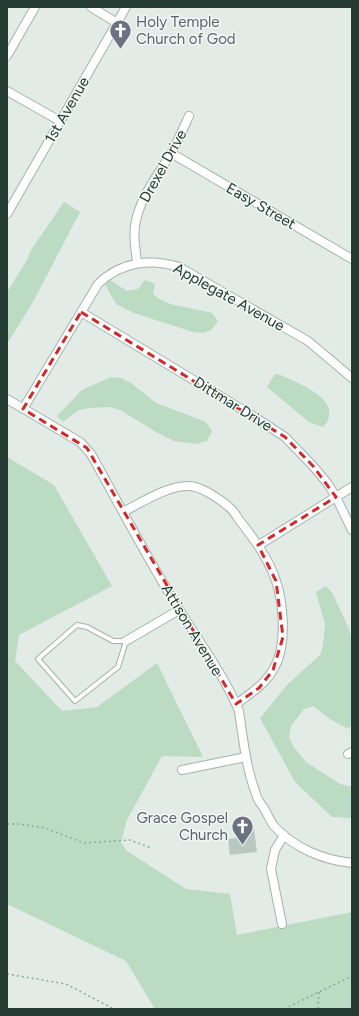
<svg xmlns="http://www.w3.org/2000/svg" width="359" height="1016" viewBox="0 0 359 1016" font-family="Figtree,sans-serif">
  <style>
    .green { fill: #bcdbc3 }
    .building { fill: #bac8c2 }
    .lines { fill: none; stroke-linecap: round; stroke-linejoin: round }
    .service-casing { stroke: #a5b3ad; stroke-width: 6 }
    .minor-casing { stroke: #a5b3ad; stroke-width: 10 }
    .path { stroke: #85ac9d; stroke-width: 1.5; stroke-dasharray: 2 3; stroke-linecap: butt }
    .service { stroke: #fff; stroke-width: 4 }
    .minor { stroke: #fff; stroke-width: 8 }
    .marked { fill: none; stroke: #d62828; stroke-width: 3; stroke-dasharray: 8 5; stroke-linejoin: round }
    .labels { text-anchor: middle; stroke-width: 3; stroke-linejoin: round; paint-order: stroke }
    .worship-label { font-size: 15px; fill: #5b616d; stroke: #f2f8f5; text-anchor: start }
    .street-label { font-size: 15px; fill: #233b33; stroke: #f2f8f5 }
  </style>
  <rect width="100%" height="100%" fill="#e2ebe6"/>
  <!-- green -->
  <path class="green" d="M64,202L80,212L33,302L7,344V292L27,260L31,250Z
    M110,280L127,291L138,289L145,280L155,284L153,294L161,300L170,304L212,313L218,321C211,332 207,334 193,332L134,313L116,304L105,284Z
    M275,374L281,375C295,382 334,396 329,416C328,421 327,423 323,427L309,422L267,387Z
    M111,377L121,378L131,383L156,403L206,422L212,431L207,441L196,444L174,441L156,432L120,410L110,407L89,408L79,410L63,422L57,416L82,390Z
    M7,457L54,485L112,586L19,635L15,661L62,711L97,707L157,663L203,757L162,756L127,820L121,842L127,851L186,889L230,894L237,935L352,912V1009H155L126,961L7,904Z
    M326,586L333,594L349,629L352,642V724L348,729L330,719L313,706L304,709L291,726L289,737L293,746L306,762L340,784L352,787V818L332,817L295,782L260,718L287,685L320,655L323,645L325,624L316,592Z"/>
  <!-- building -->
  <path class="building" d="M254,829L257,852L230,855L228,839L245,837V830Z"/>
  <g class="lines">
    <defs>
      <path id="service" d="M77,625L87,627L113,641H126L118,667L75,701L38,659Z"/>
      <path id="minor" d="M91,7L117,23
        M7,56L35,7
        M7,91L60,121
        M171,153L352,259
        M7,214L126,7
        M137,263C136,251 133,238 135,226C139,199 156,178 170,155C177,143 183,129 189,116
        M81,312L253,416L285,437L313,466L328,484L336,497L352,530
        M7,399L80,442L91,454C120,506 148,560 180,611C200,643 224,675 239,711C243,738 246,768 256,794C257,800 262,805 265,810C268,815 270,821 274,826C294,848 323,860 352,863
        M23,409L98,284C120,262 150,258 179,267L308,341L352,378
        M123,512C143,502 168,485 190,486C202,487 220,499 229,507C234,511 237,517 240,521C254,539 269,559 276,581C283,601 285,632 280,653C274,678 256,690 236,704
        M259,545L352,487
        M126,641L179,610
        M348,754L352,752
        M182,770L246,757
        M282,924L271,869L275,850L284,835"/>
    </defs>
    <!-- service casing -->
    <use href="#service" class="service-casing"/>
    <!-- minor casing -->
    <use href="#minor" class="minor-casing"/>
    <!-- path -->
    <path class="path" d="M7,824H18L45,828L84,843L130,840L151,848
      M7,974L66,984L114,1009
      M284,1009L352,976
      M318,1009L319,992"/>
    <!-- service -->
    <use href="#service" class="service"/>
    <!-- minor -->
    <use href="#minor" class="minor"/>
  </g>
  <!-- marked area -->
  <path class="marked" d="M81,312L285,437L313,466L336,497L258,545L276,581L283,637L273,670L259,688L236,704L87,448L23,409Z"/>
  <!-- icons -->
  <defs>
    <symbol id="church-pin" viewBox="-11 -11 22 30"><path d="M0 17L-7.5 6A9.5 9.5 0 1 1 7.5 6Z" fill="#6b7280" stroke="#f2f8f5"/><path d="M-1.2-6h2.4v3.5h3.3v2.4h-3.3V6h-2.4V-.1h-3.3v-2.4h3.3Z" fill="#fff"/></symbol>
  </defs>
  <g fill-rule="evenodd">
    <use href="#church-pin" x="108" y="18" width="25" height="34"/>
    <use href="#church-pin" x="230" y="814" width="25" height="34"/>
  </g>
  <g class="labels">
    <!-- worship labels -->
    <g class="worship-label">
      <text x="136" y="27">Holy Temple<tspan x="136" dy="17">Church of God</tspan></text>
      <text x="228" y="823" text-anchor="end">Grace Gospel<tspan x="228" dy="17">Church</tspan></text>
    </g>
    <!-- street labels -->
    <g class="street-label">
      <text transform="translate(67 110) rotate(-60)" y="5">1st Avenue</text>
      <text transform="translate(163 166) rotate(-61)" y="5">Drexel Drive</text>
      <text transform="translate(261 206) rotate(30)" y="5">Easy Street</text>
      <text transform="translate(229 297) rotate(29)" y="5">Applegate Avenue</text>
      <text transform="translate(233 404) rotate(32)" y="5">Dittmar Drive</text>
      <text transform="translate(192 630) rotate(59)" y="5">Attison Avenue</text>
    </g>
  </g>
  <!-- border -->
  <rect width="359" height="1016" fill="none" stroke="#233b33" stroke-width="16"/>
</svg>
